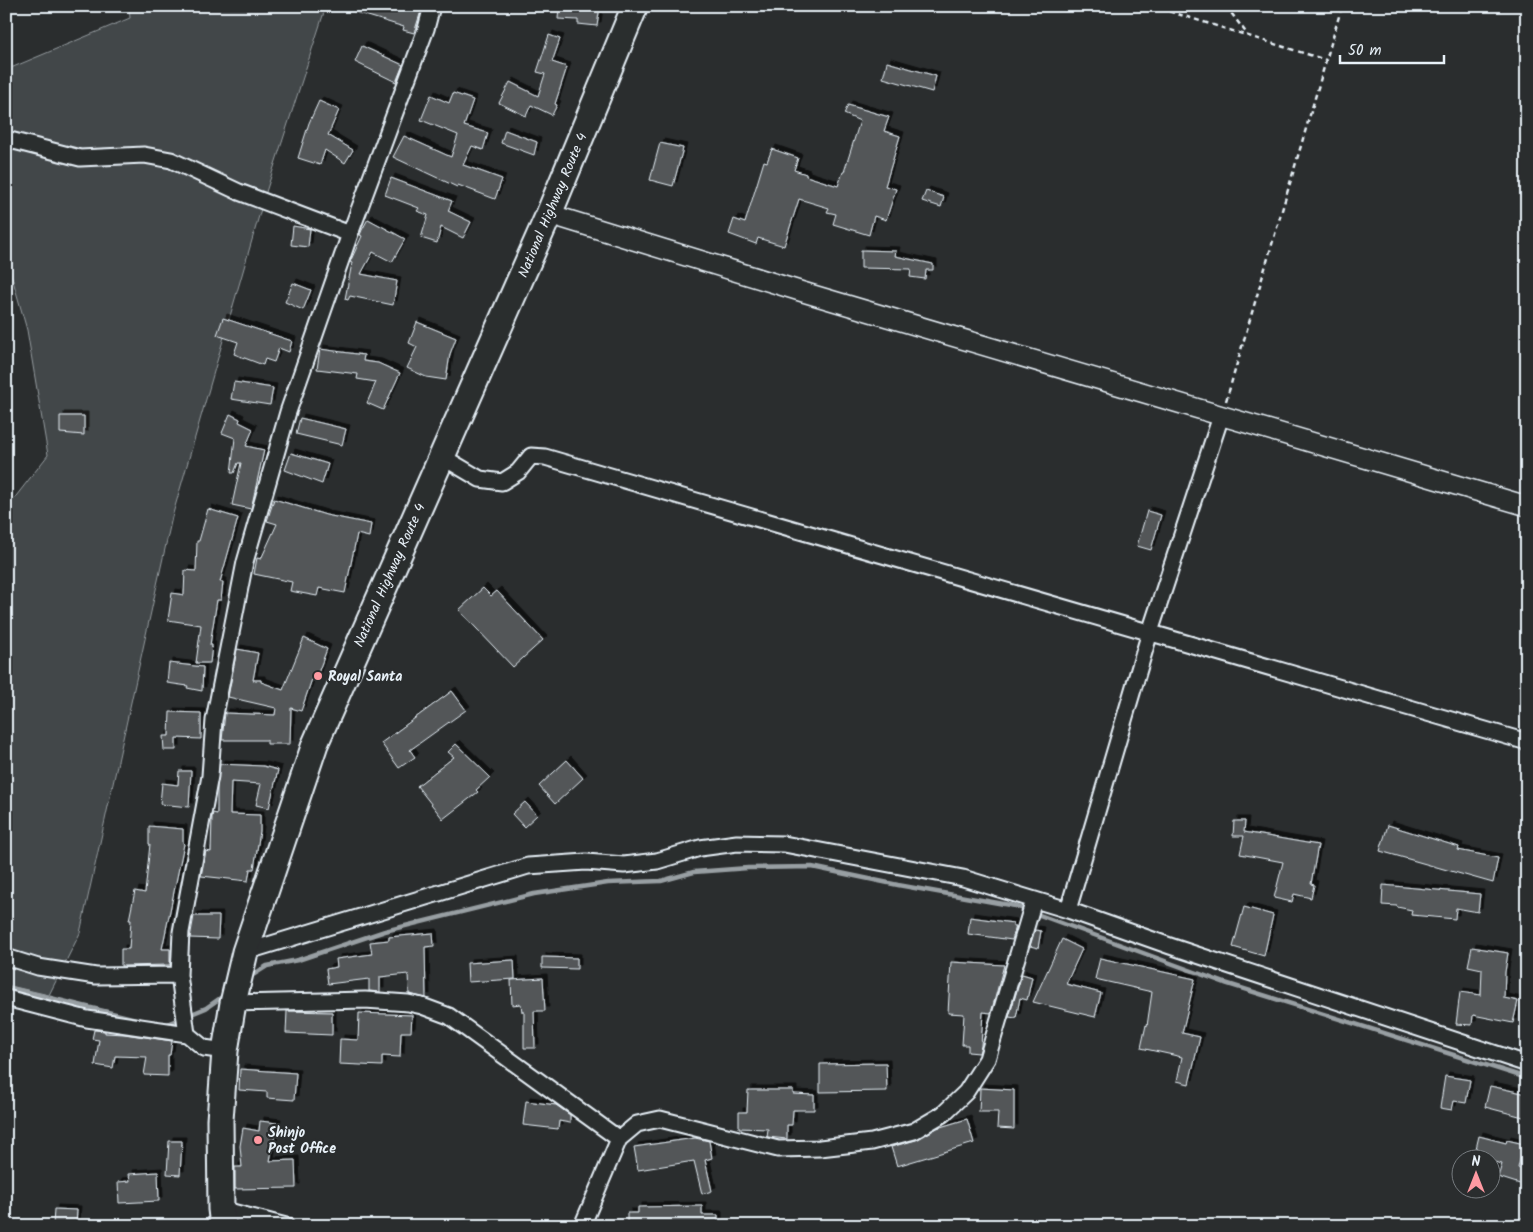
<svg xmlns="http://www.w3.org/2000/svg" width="1533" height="1232" viewBox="0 0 1533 1232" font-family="Kalam,sans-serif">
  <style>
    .green { fill: #424648; stroke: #959ca0 }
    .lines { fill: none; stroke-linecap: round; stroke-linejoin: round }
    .stream { stroke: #989fa3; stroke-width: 4.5 }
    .building { fill: #535759; stroke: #e8f1f8; filter: url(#shadow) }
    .minor-casing { stroke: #e8f1f8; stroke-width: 19 }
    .tertiary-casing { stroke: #e8f1f8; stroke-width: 22 }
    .trunk-casing { stroke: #e8f1f8; stroke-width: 29 }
    .path { stroke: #e8f1f8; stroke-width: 2.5; stroke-dasharray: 5 4; stroke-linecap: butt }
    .minor { stroke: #2a2d2e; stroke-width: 15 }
    .tertiary { stroke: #2a2d2e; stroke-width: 19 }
    .trunk { stroke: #2a2d2e; stroke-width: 25 }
    .poi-dot { fill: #ff9aa2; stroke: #2a2d2e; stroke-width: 2 }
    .labels { text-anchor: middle; stroke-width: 4.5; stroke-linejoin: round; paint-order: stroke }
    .street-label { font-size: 14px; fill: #e8f1f8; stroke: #2a2d2e }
    .poi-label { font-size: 14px; font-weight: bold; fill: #e8f1f8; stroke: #2a2d2e; text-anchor: start }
  </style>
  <defs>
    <filter id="shadow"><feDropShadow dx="4" dy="-4" stdDeviation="0" flood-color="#0009"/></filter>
  </defs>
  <rect width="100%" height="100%" fill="#2a2d2e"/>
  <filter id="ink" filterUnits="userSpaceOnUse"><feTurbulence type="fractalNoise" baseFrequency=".02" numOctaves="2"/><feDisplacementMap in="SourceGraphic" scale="10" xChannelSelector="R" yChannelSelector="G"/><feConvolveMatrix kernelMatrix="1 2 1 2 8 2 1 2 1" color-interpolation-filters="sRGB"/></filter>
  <g filter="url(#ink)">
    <!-- green -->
    <path class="green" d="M129,6H326L265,195L172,517L80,933L49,995L6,985V509L48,455L27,330L6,256V70L130,18Z"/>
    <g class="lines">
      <!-- stream -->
      <path class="stream" d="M248,978L267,966L298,960L385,931L534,894L608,883L661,881L694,872L748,868L812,867L898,885L1015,906L1225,983L1527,1078
        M6,987L136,1019
        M163,1023L167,1024L206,1008L226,994"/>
    </g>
    <!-- building -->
    <path class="building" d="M346,6H406L421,11L414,33L403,30L404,27L345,9Z
      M559,6H600L597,26L578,24V20L558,19Z
      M549,35L560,39L552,62L567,67L555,104L557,105L552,115L531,105L526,116L499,103L510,82L538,96L545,74L537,72Z
      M362,46L403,65L396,82L355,62Z
      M887,62L936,76L932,92L883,78Z
      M453,93L473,100L464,126L488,133L483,150L472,146L463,165L502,179L495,199L458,185L457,187L393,157L404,136L451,157L458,135L421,120L431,95L449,103Z
      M319,101L339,110L328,135L353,150L345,163L325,150L320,165L298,158L309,123Z
      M848,105L889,117L884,131L900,136L885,186L896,189L886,220L874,216L869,235L833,224L836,214L827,212L829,208L799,199L784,246L758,238L756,244L729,234L734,219L745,223L764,161L767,162L772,149L798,158L794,170L806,174V176L838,186L843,172H844L860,121L844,114Z
      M505,130L537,142L534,155L501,143Z
      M660,143L683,148L673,186L650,180Z
      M391,178L452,201L448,211L471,222L463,238L441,227L437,243L421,238L428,215L417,211L419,208L385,195Z
      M926,191L944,197L941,207L922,201Z
      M368,219L405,239L392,262L373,252L361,274L397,281L393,305L350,296L348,300L345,299L352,263L350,262L362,236L360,235L362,230Z
      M293,226L310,229L308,247L291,245Z
      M861,250L896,251L895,256L933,264V270H926L925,279L910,277L911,269L861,268Z
      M293,283L311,290L303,310L285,302Z
      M223,318L292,341L289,352L279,348L274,362L265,359L263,365L234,354L238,342L217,335Z
      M417,322L456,338L450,354L446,380L426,377L407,368L417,347L409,343Z
      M320,349L364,355L363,361L378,363L400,373L383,410L367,403L376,382L357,379L358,374L317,369Z
      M234,382L273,388L270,405L231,399Z
      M230,414L240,419L239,422L253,429L246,446L264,450L251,509L232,505L241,463H238L234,473H231L235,438L222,433Z
      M60,416H84V435L60,433Z
      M300,418L346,429L342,445L296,434Z
      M291,453L328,464L322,484L285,470Z
      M274,499L326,515L371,524L369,537L357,534L345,593L319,588L317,596L290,591L292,582L254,574L257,558L261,559L277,524L267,521Z
      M208,509L238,518L220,582H223L221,600H217L210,645H212L210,663H196L201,625L168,620L172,593L184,595L185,570L196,571L197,541H199Z
      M1147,511L1161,515L1151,550L1137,546Z
      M483,588L491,596L497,591L543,640L513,667L459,610Z
      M304,638L327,649L315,681L312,679L301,711L291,708L290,744H267V740H222L225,713L275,715L276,708L228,697L237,649L258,653L253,680H261V682L283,690Z
      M169,663L203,667L202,691L187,688L188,686L167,683Z
      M452,691L466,710L410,750L415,757L399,768L381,743Z
      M170,712L201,713V739L176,738V750H164L163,736H169Z
      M456,744L490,777L476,790L478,792L443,819L417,786L454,757L448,752Z
      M567,760L583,778L555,804L539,786Z
      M220,764L263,766L278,770L269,808L256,805L261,784L231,782L230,814L260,815V831L254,869H250L248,881L201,876L206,851L211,852L212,817L213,813L217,814V787Z
      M179,771H191L189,807L160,804L162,783L178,785Z
      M525,802L537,815L524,827L512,814Z
      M1234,821H1245L1244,832L1318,845L1311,884L1314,885L1311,898L1294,894L1292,902L1274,898L1283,862L1240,854L1244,836H1233Z
      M1388,825L1459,847L1458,850L1498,858L1493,883L1380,851Z
      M149,826L183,829V843L184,844L162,949H170V965L121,966V949H129L131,920H129L135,891L145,893L150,844H149Z
      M1383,885L1480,894L1478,912L1456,908L1455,919L1411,915L1412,910L1397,907V906L1382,905Z
      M1244,907L1273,915L1264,956L1233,947Z
      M194,916H219L218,939L190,938Z
      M970,917L1013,923V926H1016L1012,940L968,934Z
      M1035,930L1041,931L1038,948L1030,946Z
      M433,933L434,946L425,947L426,998L409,994L408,974L380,977V992L369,991V979L328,984L326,969L337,967L336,959L372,954L370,942L389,940V937Z
      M1062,939L1082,949L1066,984L1101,993L1095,1017L1033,1002Z
      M1472,947L1508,953L1505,972L1504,998L1518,1001L1513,1023L1473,1015L1472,1025L1456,1024L1460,992L1481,995L1482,969L1468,966Z
      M542,957L577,958V969L542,968Z
      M1100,958L1195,979L1182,1033L1200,1037L1189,1084L1177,1081L1182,1057L1141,1048L1146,1025L1147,1026L1152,992L1095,979Z
      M514,960L515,979L468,982L467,963Z
      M951,962L1004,965L991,1013L983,1012L981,1046L979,1053L968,1052V1045H962L964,1014L948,1013Z
      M1022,974L1032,977L1027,1000L1020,998L1016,1018L1009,1017Z
      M543,978L545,1011H534L535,1048H524V1012H522L521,1004L512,1005L511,980Z
      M287,1011L332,1012V1035L286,1033Z
      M359,1013L412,1015L411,1032H401L400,1057L382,1056V1066L339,1064L340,1039L358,1040Z
      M94,1030L105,1031V1033L124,1034L172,1041L170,1055H168V1076L144,1075L147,1057L115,1056L113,1068L95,1065L99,1040L92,1039Z
      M886,1063L887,1091L820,1092V1064Z
      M240,1069L296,1073L294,1100L267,1098V1092L239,1090Z
      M1445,1076L1470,1080L1466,1103L1454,1101L1452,1110L1440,1108Z
      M1490,1086L1527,1094V1118L1485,1107Z
      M980,1088L1014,1090V1129L997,1128L998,1112H979Z
      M748,1090H793V1094L814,1095V1110H793L792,1125H787V1139L767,1137L768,1129L739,1128V1112H747Z
      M526,1101L556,1105L570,1115V1123L559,1121L558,1129L523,1125Z
      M967,1119L974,1143L897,1166L891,1147L916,1140L937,1128Z
      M260,1121L277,1123L270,1161L295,1160L296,1188L235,1189V1167H242L240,1146L243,1128L259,1131Z
      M1479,1136L1506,1143L1507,1140L1524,1144L1518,1168L1527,1171L1523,1185L1498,1177L1502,1164L1490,1161V1160L1474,1157Z
      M695,1138L709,1141L712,1158L705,1160L712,1191L702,1194L694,1161L638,1170L634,1147Z
      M169,1141H182L180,1175L167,1174Z
      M158,1172L159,1201L119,1203L118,1182L130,1181L129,1174Z
      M702,1206V1215H718V1226H627V1213H638V1207Z
      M54,1209L77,1210L76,1226H53Z"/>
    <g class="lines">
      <defs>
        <path id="minor" d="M6,139L80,158L144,155L171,160L239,192L350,234
          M441,456L480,479L502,482L518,472L531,456L545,457L1527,742
          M1068,910L1150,632L1221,416
          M245,952L528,866L586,862L624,865L657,861L700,848L737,843L784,844L963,878L1068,910L1170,946L1527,1064
          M6,957L38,967L96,976L179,975
          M6,998L87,1019L187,1034L204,1048L225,1051
          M233,1003L365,1000L408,1003L422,1006L449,1016L619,1139
          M187,1034L179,975L181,932L210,776L214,720L245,562L288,412L350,234L426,29L432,6
          M221,1209L286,1226
          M582,1226L619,1139L637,1124L660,1119L778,1149L820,1148L872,1142L914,1131L943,1114L966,1092L987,1059L1034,900
          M1527,1226V1225"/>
        <path id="tertiary" d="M549,214L803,292L1527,506"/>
        <path id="trunk" d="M223,1226L221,1209L220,1120L225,1051L233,1003L245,952L315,744L549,214L635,6"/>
      </defs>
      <!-- minor casing -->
      <use href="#minor" class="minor-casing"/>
      <!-- tertiary casing -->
      <use href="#tertiary" class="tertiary-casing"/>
      <!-- trunk casing -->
      <use href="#trunk" class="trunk-casing"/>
      <!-- path -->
      <path class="path" d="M1152,6L1326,60
        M1226,6L1247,34
        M1226,401L1342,6"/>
      <!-- minor -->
      <use href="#minor" class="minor"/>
      <!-- tertiary -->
      <use href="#tertiary" class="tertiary"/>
      <!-- trunk -->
      <use href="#trunk" class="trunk"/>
    </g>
  </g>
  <!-- markers -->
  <g class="poi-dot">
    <circle cx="318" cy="676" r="5"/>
    <circle cx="258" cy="1140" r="5"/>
  </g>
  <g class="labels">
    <!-- street labels -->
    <g class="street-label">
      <text transform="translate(552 205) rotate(-67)" y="5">National Highway Route 4</text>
      <text transform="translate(389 575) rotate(-66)" y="5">National Highway Route 4</text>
    </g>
    <!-- poi labels -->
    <g class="poi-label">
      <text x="328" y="681">Royal Santa</text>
      <text x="268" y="1137">Shinjo<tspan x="268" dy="16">Post Office</tspan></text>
    </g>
  </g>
  <!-- margin -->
  <rect width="1533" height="1232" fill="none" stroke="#2a2d2e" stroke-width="25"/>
  <rect x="12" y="12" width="1508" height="1207" fill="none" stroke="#e8f1f8" stroke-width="2" filter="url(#ink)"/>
  <!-- north arrow -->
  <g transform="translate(1476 1174)"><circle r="24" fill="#2a2d2e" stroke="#767b7f"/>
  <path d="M0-4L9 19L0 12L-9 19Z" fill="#ff9aa2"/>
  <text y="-8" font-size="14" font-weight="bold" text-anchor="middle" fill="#e8f1f8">N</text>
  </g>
  <!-- scale -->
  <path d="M1340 55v8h104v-8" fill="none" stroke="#e8f1f8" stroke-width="2.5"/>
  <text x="1348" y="55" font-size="15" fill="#e8f1f8" stroke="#2a2d2e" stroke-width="4" paint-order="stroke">50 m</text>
</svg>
